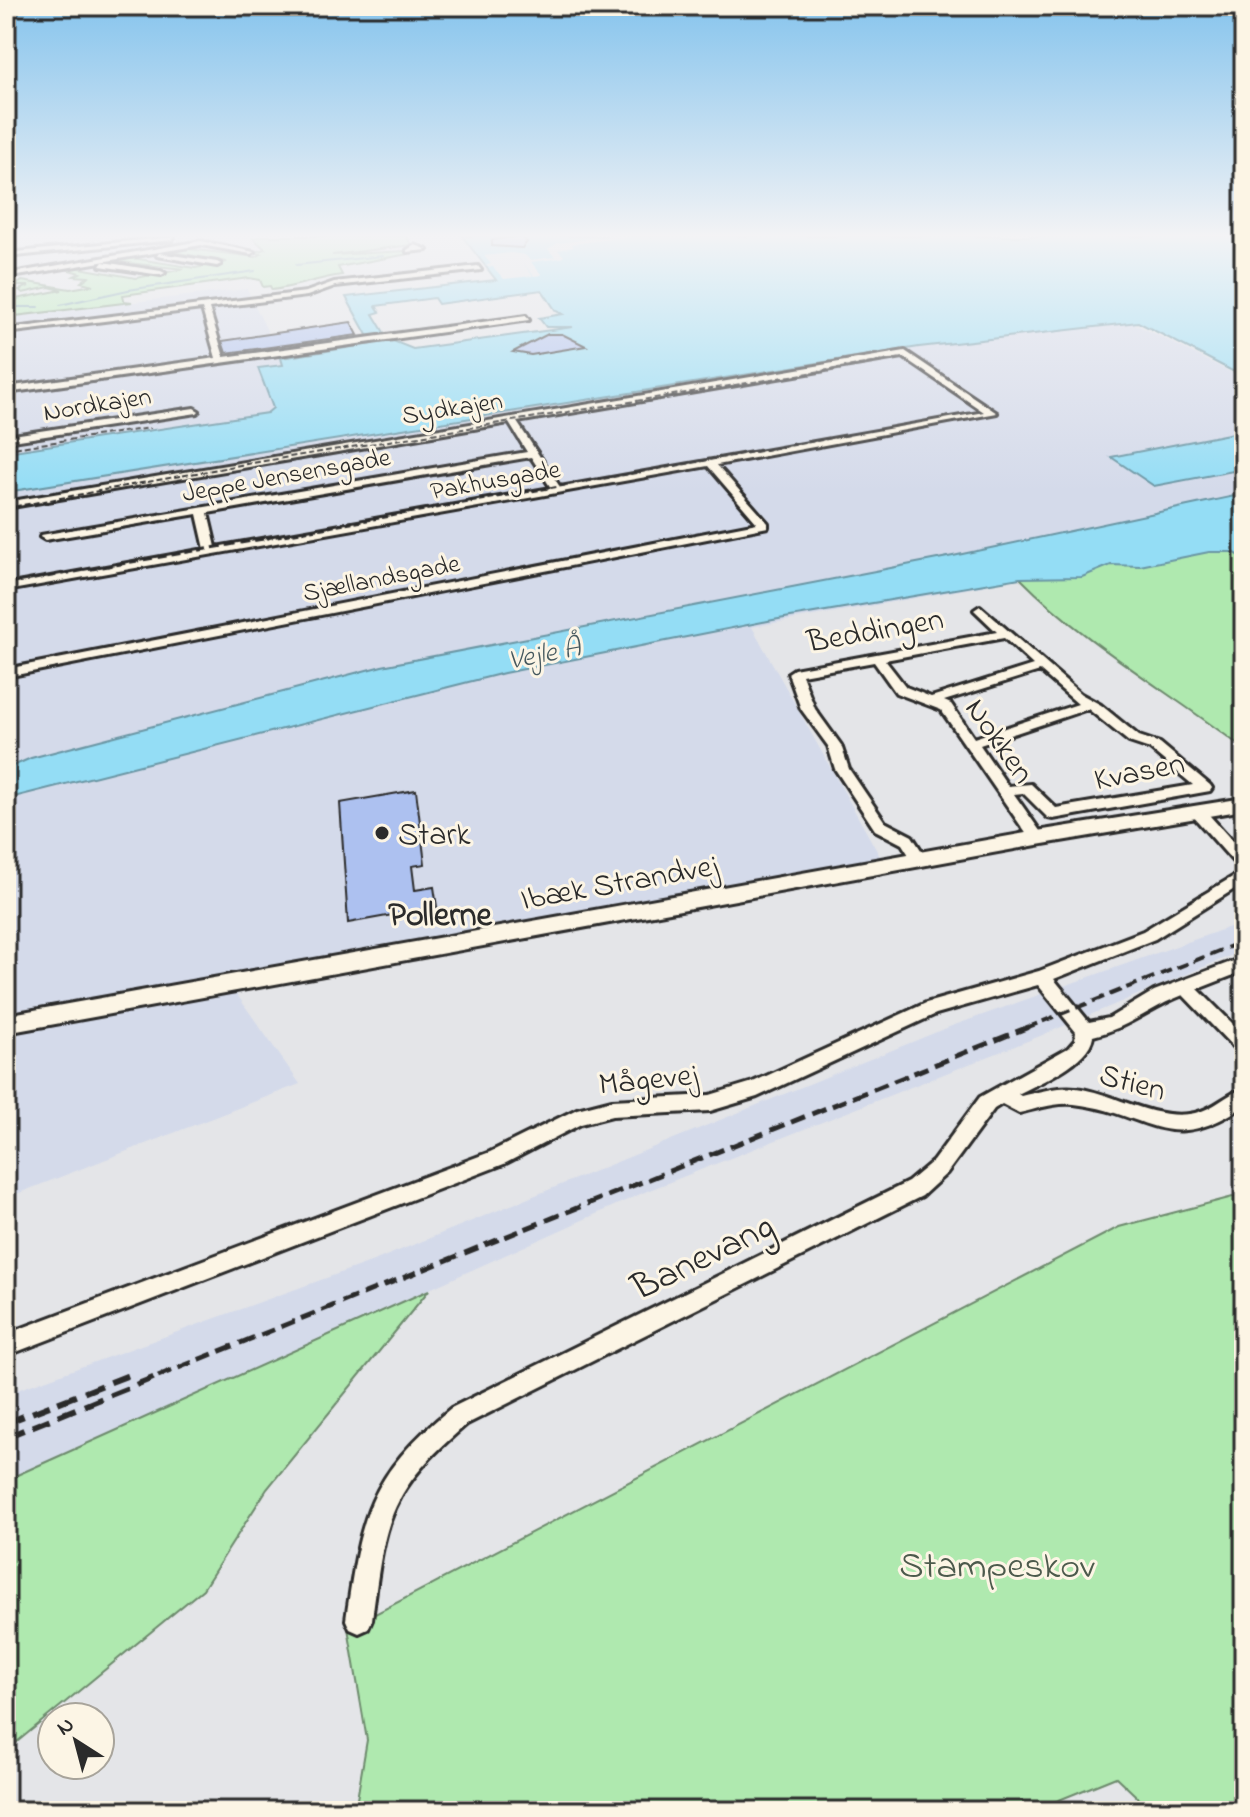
<svg xmlns="http://www.w3.org/2000/svg" width="1250" height="1817" viewBox="0 0 1250 1817" font-family="'Indie Flower',sans-serif">
  <style>
    .built { fill: #d4daea }
    .green { fill: #afe9af; stroke: #6d8a6d; stroke-width: 2 }
    .water { fill: #94ddf5; stroke: #6a96a4; stroke-width: 2; fill-rule: evenodd }
    .pier { fill: #e4e5e8 }
    .lines { fill: none; stroke-linecap: round; stroke-linejoin: round }
    .stream { stroke: #6a96a4; stroke-width: 2 }
    .building { fill: #adc1f0; stroke: #2b2b2b; stroke-width: 2 }
    .minor-casing { stroke: #2b2b2b; stroke-width: 6 }
    .tertiary-casing { stroke: #2b2b2b; stroke-width: 6 }
    .minor { fill: #fcf5e5; fill-rule: evenodd }
    .tertiary { fill: #fcf5e5; fill-rule: evenodd }
    .rail-far4 { stroke: #2b2b2b; stroke-width: 2; stroke-dasharray: 6 3; stroke-linecap: butt }
    .rail-far3 { stroke: #2b2b2b; stroke-width: 3; stroke-dasharray: 9 5; stroke-linecap: butt }
    .rail-far2 { stroke: #2b2b2b; stroke-width: 4; stroke-dasharray: 12 6; stroke-linecap: butt }
    .rail-far1 { stroke: #2b2b2b; stroke-width: 5; stroke-dasharray: 15 7; stroke-linecap: butt }
    .rail { stroke: #2b2b2b; stroke-width: 6; stroke-dasharray: 19 9; stroke-linecap: butt }
    .poi-dot { fill: #2b2b2b; stroke: #fcf5e5; stroke-width: 3 }
    .labels { text-anchor: middle; stroke-width: 6; stroke-linejoin: round; paint-order: stroke }
    .far-street-label { font-size: 26px; fill: #2b2b2b; stroke: #fcf5e5 }
    .far-water-label { font-size: 28px; font-style: italic; fill: #45585e; stroke: #fcf5e5 }
    .street-label { font-size: 32px; fill: #2b2b2b; stroke: #fcf5e5 }
    .poi-label { font-size: 32px; fill: #2b2b2b; stroke: #fcf5e5; text-anchor: start }
    .neighbourhood-label { font-size: 34px; font-weight: bold; fill: #2b2b2b; stroke: #fcf5e5 }
    .near-street-label { font-size: 38px; fill: #2b2b2b; stroke: #fcf5e5 }
    .near-park-label { font-size: 38px; fill: #4c5a4c; stroke: #fcf5e5 }
  </style>
  <rect width="100%" height="100%" fill="#e4e5e8"/>
  <filter id="ink" filterUnits="userSpaceOnUse"><feTurbulence type="fractalNoise" baseFrequency=".0125" numOctaves="2"/><feDisplacementMap in="SourceGraphic" scale="16" xChannelSelector="R" yChannelSelector="G"/><feConvolveMatrix kernelMatrix="1 2 1 2 8 2 1 2 1" color-interpolation-filters="sRGB"/></filter>
  <g filter="url(#ink)">
    <!-- built -->
    <path class="built" d="M247,289L283,364L355,355L1088,300L1244,379V494L961,554L988,585L752,627L887,869L228,982L300,1084L6,1198V317Z
      M1244,922V950L1040,1036L647,1191L6,1480V1394L376,1260L949,1027Z"/>
    <!-- green -->
    <path class="green" d="M263,236H406L412,245L332,255L405,251L408,254L338,267L342,275C318,278 297,287 272,290L270,286L263,287L260,280L249,278L123,295L124,301L132,302L6,317V297L16,299L62,290L49,287L23,293L19,290L29,286H15L22,281L70,289L93,285L81,282L88,277L74,276L80,273L62,268L74,267L136,278L184,269L119,262L126,257L195,268L227,262L173,252L180,248L256,257L261,254L254,252L265,249L253,238Z
      M1244,495V749C1170,692 1086,645 1020,578Z
      M1244,1194V1811H1152L1116,1777L1032,1811H355L367,1740L348,1628L1119,1227Z
      M429,1290L267,1489L203,1589L6,1751V1480Z"/>
    <!-- water -->
    <path class="water" d="M462,236H1244V377L1138,322L919,347L6,492V452L267,413L273,408L258,368L283,365L281,358L372,344L346,297L496,280ZM542,290L556,311L563,314L539,318L546,327H573L413,349L388,339L373,314L380,312L376,306L434,298L438,304Z
      M1244,431V469L1154,486L1111,457Z
      M1244,494V558L1233,552H1209L1140,566L1111,565L1082,577L1020,578L773,620L504,673L6,799V769L31,758L382,666L953,556Z"/>
    <!-- pier -->
    <path class="pier" d="M614,236H634L571,244L574,247L558,250L564,256L561,258L531,262L542,275L534,276L523,263L533,276L504,279L493,267L484,266L491,264L484,256L511,253L525,255L530,260L555,257L548,249L558,243Z"/>
    <g class="lines">
      <!-- stream -->
      <path class="stream" d="M296,265L383,256
        M60,305L128,290L255,271
        M6,307H39"/>
    </g>
    <!-- building -->
    <path class="building" d="M521,236L527,242L522,248L492,246V240Z
      M351,322L358,335L226,353L222,341Z
      M548,334H562L586,346L531,355L513,352Z
      M416,790L425,864L412,866L415,890L434,887L437,907L348,923L340,803Z"/>
    <g class="lines">
      <defs>
        <path id="minor" d="M174,237L172,240L6,257V253Z
          M201,241L254,252L251,254L201,245L6,278V274Z
          M415,245L426,249L427,250L407,252V250Z
          M159,253L217,262L221,264L217,266L157,256Z
          M103,262L161,271L165,273L161,275L100,266Z
          M478,266L481,270L335,286L307,296L209,308L224,357L526,316L529,320L6,393V387L216,358L202,309L6,333V329L306,292L334,282Z
          M905,351L997,413L717,465L768,523V527L6,677V669L757,523L708,466L6,591V585L205,549L197,514L45,540L40,537L41,535L527,452L509,423L6,508V502ZM903,357L984,412L560,487L517,422ZM531,457L551,488L216,547L208,513Z
          M194,408L199,411L197,413L6,442V436Z
          M980,606L1081,694L1101,705L1139,736L1160,743L1210,785L1212,788L1210,791L1053,819L1048,818L1023,793L1014,794L1045,838L1037,843L1032,842L941,710L896,693L874,662L802,675L815,709L841,745L849,769L885,822L912,836L927,859L924,863H914L902,844L875,830L835,769L828,746L801,709L788,673L794,669L997,632L974,610ZM1004,638L1033,665L931,697L906,687L885,660ZM1040,671L1078,704L974,738L951,704L944,701ZM1088,709L1129,742L1150,749L1193,785L1056,808L1031,784L1008,786L980,745Z
          M1197,806L1202,807L1244,854V870L1239,868L1192,815L1190,811Z
          M1244,870V883L1155,939L1054,979L1089,1022L1109,1018L1154,991L1244,957V971L1198,989L1244,1035V1055L1238,1052L1183,995C1149,1008 1129,1028 1093,1036C1089,1062 1041,1082 1018,1094L1021,1096C1039,1092 1057,1086 1076,1088C1115,1093 1155,1122 1195,1113C1214,1109 1227,1094 1244,1088V1106C1166,1158 1149,1112 1074,1104C1055,1102 1037,1109 1019,1113L1002,1104L994,1109L947,1173L922,1196L467,1424C387,1492 385,1520 372,1620L368,1629L359,1633L350,1629L346,1620C361,1516 367,1477 451,1408L908,1182L933,1161L980,1097L1068,1048L1075,1040L1076,1032L1038,985L936,1014L757,1097L710,1111L612,1116L581,1124L504,1164L6,1356V1334L490,1152L577,1109L612,1100L710,1095L753,1082L926,1003L1039,971L1143,931Z"/>
        <path id="tertiary" d="M1244,798V810L1037,845L6,1033V1015L1037,831Z"/>
      </defs>
      <!-- minor casing -->
      <use href="#minor" class="minor-casing"/>
      <!-- tertiary casing -->
      <use href="#tertiary" class="tertiary-casing"/>
      <!-- minor -->
      <use href="#minor" class="minor"/>
      <!-- tertiary -->
      <use href="#tertiary" class="tertiary"/>
      <!-- rail-far4 -->
      <path class="rail-far4" d="M6,449L150,428
        M6,508L240,465L902,358
        M258,540L850,435"/>
      <!-- rail-far3 -->
      <path class="rail-far3" d="M6,584L269,538"/>
      <!-- rail-far2 -->
      <path class="rail-far2" d="M1026,1028L1244,941"/>
      <!-- rail-far1 -->
      <path class="rail-far1" d="M158,1376L1031,1026"/>
      <!-- rail -->
      <path class="rail" d="M6,1423L129,1375
        M6,1437L163,1374"/>
    </g>
  </g>
  <!-- sky -->
  <linearGradient id="sky" x2="0" y2="1"><stop stop-color="#86c4ed"/><stop offset="0.48" stop-color="#f3f3f5"/><stop offset="1" stop-color="#f3f3f5" stop-opacity="0"/></linearGradient>
  <rect width="1250" height="491" fill="url(#sky)"/>
  <!-- markers -->
  <circle class="poi-dot" cx="382" cy="833" r="8"/>
  <g class="labels">
    <!-- far-street labels -->
    <g class="far-street-label">
      <text transform="translate(97 403) rotate(-9)" y="9">Nordkajen</text>
      <text transform="translate(452 407) rotate(-9)" y="9">Sydkajen</text>
      <text transform="translate(286 474) rotate(-10)" y="9">Jeppe Jensensgade</text>
      <text transform="translate(495 479) rotate(-10)" y="9">Pakhusgade</text>
      <text transform="translate(381 577) rotate(-11)" y="9">Sjællandsgade</text>
    </g>
    <!-- far-water labels -->
    <g class="far-water-label">
      <text transform="translate(544 652) rotate(-11)" y="10">Vejle Å</text>
    </g>
    <!-- street labels -->
    <g class="street-label">
      <text transform="translate(875 629) rotate(-10)" y="11">Beddingen</text>
      <text transform="translate(1001 740) rotate(55)" y="11">Nokken</text>
      <text transform="translate(1139 770) rotate(-11)" y="11">Kvasen</text>
      <text transform="translate(619 881) rotate(-10)" y="11">Ibæk Strandvej</text>
      <text transform="translate(648 1078) rotate(-6)" y="11">Mågevej</text>
      <text transform="translate(1133 1081) rotate(15)" y="11">Stien</text>
    </g>
    <!-- poi labels -->
    <g class="poi-label">
      <text x="398" y="844">Stark</text>
    </g>
    <!-- neighbourhood labels -->
    <g class="neighbourhood-label">
      <text x="440" y="925">Pollerne</text>
    </g>
    <!-- near-street labels -->
    <g class="near-street-label">
      <text transform="translate(702 1255) rotate(-26)" y="13">Banevang</text>
    </g>
    <!-- near-park labels -->
    <g class="near-park-label">
      <text x="997" y="1577">Stampeskov</text>
    </g>
  </g>
  <!-- margin -->
  <rect width="1250" height="1817" fill="none" stroke="#fcf5e5" stroke-width="32"/>
  <rect x="16" y="16" width="1218" height="1785" fill="none" stroke="#2b2b2b" stroke-width="3" filter="url(#ink)"/>
  <!-- north arrow -->
  <g transform="translate(76 1741) rotate(324)"><circle r="38" fill="#fcf5e5" stroke="#a8a49b" stroke-width="2"/>
  <path d="M0-6L14 30L0 20L-14 30Z" fill="#2b2b2b"/>
  <text y="-12" font-size="22" font-weight="bold" text-anchor="middle" fill="#2b2b2b">N</text>
  </g>
</svg>
